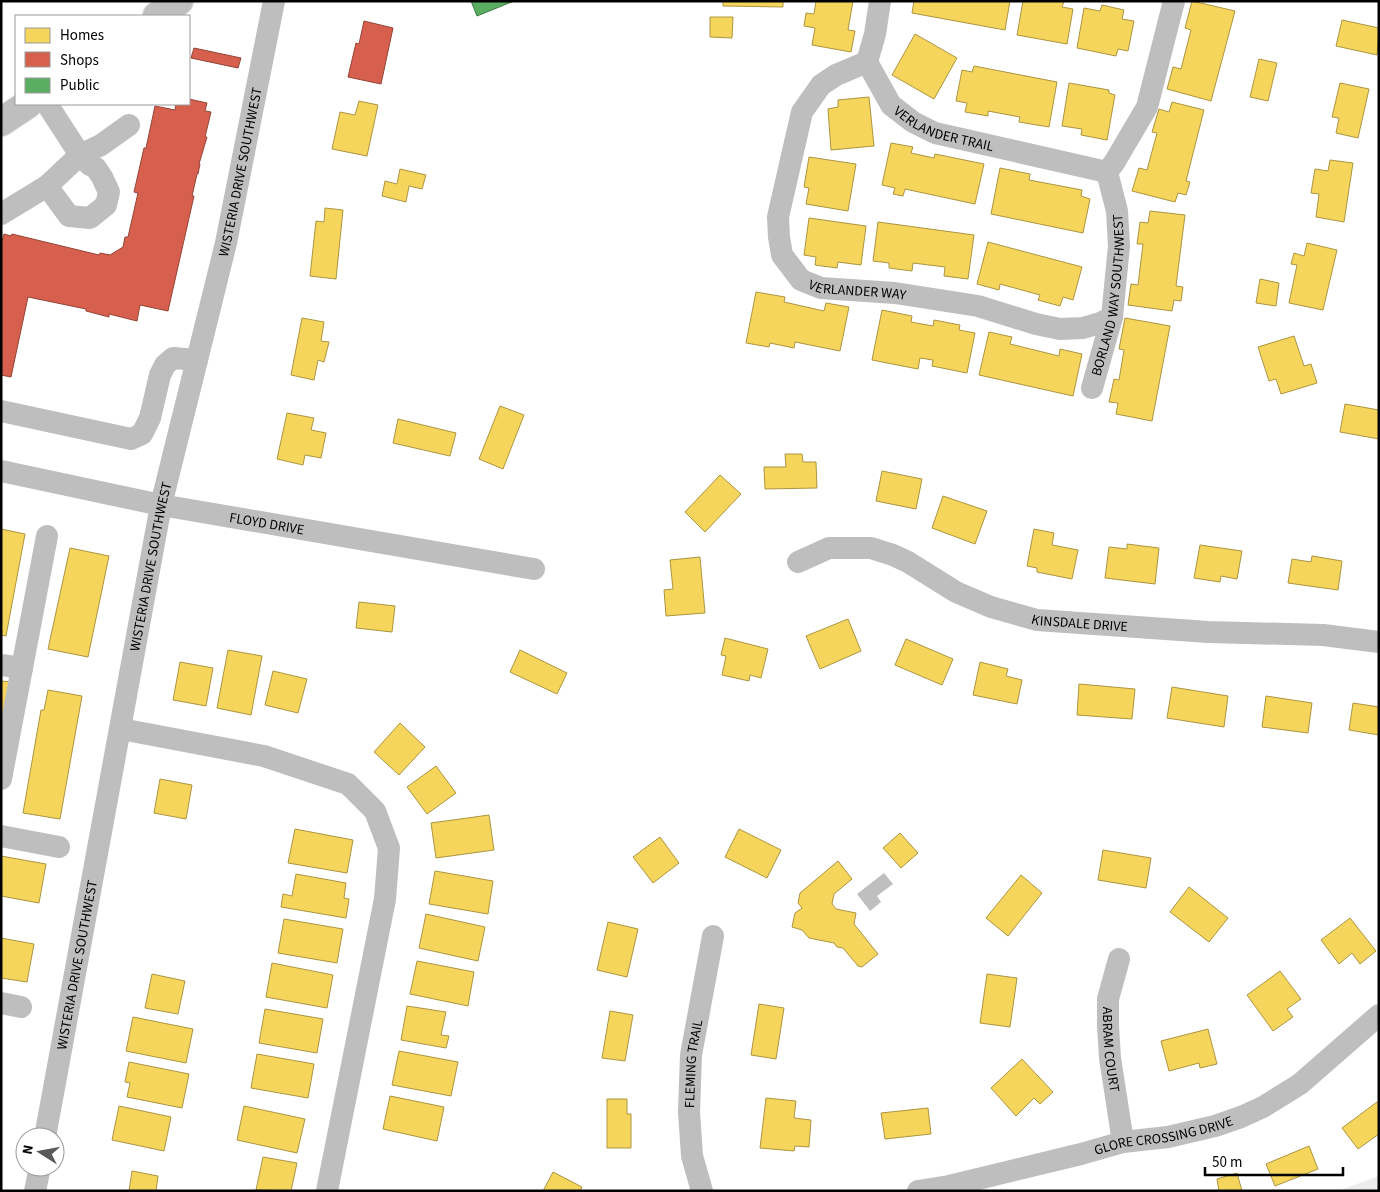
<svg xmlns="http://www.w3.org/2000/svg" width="1380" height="1192" viewBox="0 0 1380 1192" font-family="'Source Sans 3',sans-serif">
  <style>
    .green { fill: #ececec }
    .water { fill: #bfbfbf }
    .homes { fill: #f6d55c; stroke: #ac9540 }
    .shops { fill: #d6604d; stroke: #964336 }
    .public { fill: #5aae61; stroke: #3f7a44 }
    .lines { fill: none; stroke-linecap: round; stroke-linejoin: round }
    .major-casing { stroke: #dbdbdb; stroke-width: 30 }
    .minor { stroke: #bebebe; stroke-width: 22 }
    .major { stroke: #bebebe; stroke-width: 28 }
    .labels { text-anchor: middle; stroke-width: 5; stroke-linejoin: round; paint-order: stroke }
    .street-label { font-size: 14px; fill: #000; stroke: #fff }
  </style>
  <rect width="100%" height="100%" fill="#fff"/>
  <!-- green -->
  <path class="green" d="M1379,1176V1191H1338Z"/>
  <!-- water -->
  <path class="water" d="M884,873L893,884L877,896L881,902L870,911L857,894Z"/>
  <!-- homes -->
  <path class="homes" d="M723,1H783V7L723,6Z
    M816,1H853L848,30L855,31L851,52L812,45L815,28L804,26L806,13L814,14Z
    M914,1H1010L1005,30L912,13Z
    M1023,1H1064L1062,7L1073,9L1067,44L1017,35Z
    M1192,1L1235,11L1211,101L1167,89L1173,67L1181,69L1191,30L1185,28Z
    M1102,5L1124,10L1122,19L1134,21L1128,51L1118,49L1116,56L1077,48L1084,8L1100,11Z
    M710,17H733L732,38L710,37Z
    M1342,20L1379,28L1377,55L1336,46Z
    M915,34L957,58L934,99L892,75Z
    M1259,59L1277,63L1268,101L1250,97Z
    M974,66L1057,82L1049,127L1019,122L1020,117L988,111V116L965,112L967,103L956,101L962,70L972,72Z
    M1069,83L1109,90V93L1115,95L1107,140L1081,135L1082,129L1062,126Z
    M1340,83L1369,89L1358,138L1336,133L1339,118L1332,117Z
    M869,97L874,146L831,150L828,109L838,107V100Z
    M359,101L378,105L367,156L332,149L340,112L355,115Z
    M1172,102L1204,110L1186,181L1190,182L1186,195L1178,193L1175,202L1132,191L1139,168L1147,170L1157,133L1152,132L1159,109L1169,112Z
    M891,143L913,147L911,153L934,158L935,154L984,164L975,204L905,189L903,196L893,194L895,188L882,185Z
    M809,157L856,164L848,211L806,204L809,188L804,187Z
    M1330,160L1353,163L1344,222L1316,217L1319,194L1311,193L1315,169L1328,171Z
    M1000,168L1030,174L1029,180L1082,190L1081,196L1090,199L1083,233L991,214Z
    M400,169L426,175L422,189L409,186L406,202L382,196L385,181L397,184Z
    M325,208L343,210L336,279L310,276L316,221L324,222Z
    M1150,211L1185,215L1176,286L1183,287L1181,301L1174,300L1172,311L1128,305L1131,284L1138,285L1143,244H1137L1140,222L1148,223Z
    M809,218L866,226L861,265L838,262L837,268L815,265L816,257L804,255Z
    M878,222L974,235L968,279L944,276L945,267L913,263L912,271L889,268V263L873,261Z
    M988,242L1082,267L1073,300L1063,297L1060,306L1038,300L1040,295L1000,284L999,290L977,284Z
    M1307,243L1337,250L1323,310L1289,303L1297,265L1291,264L1294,253L1304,256Z
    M1260,279L1279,283L1276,306L1256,303Z
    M756,292L785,297L784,302L824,311L826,303L849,307L840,351L795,342L794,348L770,343L769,347L746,343Z
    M882,310L912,316L911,322L933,326L934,320L960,325L959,330L975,333L967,373L932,366L933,360L920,358L918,369L872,360Z
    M302,318L324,322L321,341L329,342L324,362L318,360L314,380L291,375Z
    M1125,318L1170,326L1152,421L1116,414L1118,403L1109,402L1114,379L1119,380L1124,350L1119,349Z
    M989,332L1012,337L1010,344L1059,356L1060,349L1082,354L1073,396L979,375Z
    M1294,336L1304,366L1311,364L1317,383L1281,394L1276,379L1269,381L1258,347Z
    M1345,404L1379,410V439L1340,432Z
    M500,406L524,415L503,469L479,459Z
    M287,413L314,418L311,430L326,433L321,458L305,455L303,465L277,459Z
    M398,419L456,433L450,456L393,443Z
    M785,454H802L803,462H816L817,488L765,489L764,467H786Z
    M882,471L922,479L916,509L876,501Z
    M720,475L741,494L705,532L685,512Z
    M943,496L987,511L975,544L932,528Z
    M1,529L25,534L6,636L1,635Z
    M1034,529L1054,533L1052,545L1078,550L1072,579L1037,572V568L1027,566Z
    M1127,544L1159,548L1155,584L1105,578L1109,547L1127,549Z
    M1200,545L1242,551L1237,579L1221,576L1220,582L1194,578Z
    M70,548L109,556L88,657L48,649Z
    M1312,556L1342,561L1338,590L1288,583L1292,559L1311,562Z
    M700,557L705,613L666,616L664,590L673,589L670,560Z
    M359,602L395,606L392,632L356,628Z
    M848,619L861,651L820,669L806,636Z
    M725,638L768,649L761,678L750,675L749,681L722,675L726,656L721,655Z
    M906,639L953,659L942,685L895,665Z
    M228,650L262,656L251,715L217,708Z
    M520,650L567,673L557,694L510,672Z
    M180,662L213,668L206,706L173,700Z
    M980,662L1008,669L1006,676L1022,680L1017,704L973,695Z
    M273,671L307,679L298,713L265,705Z
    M1,681L10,682L1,726Z
    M1079,684L1135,689L1132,719L1077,715Z
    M1172,687L1228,696L1224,727L1167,718Z
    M48,690L82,696L60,819L23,813L41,710H44Z
    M1266,696L1312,703L1308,733L1262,727Z
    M1353,703L1379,707V735L1349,730Z
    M400,723L425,747L399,775L374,752Z
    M436,766L456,793L427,814L407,787Z
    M160,779L192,785L186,819L154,813Z
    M489,815L494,850L436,858L431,823Z
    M295,829L353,840L347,873L288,863Z
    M739,829L781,850L767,878L725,857Z
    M900,833L918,853L901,868L883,848Z
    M660,837L679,863L653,883L633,857Z
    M1103,850L1151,858L1146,888L1098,880Z
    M1,856L46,864L39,903L1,896Z
    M838,861L852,879L834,894L832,904L836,909L856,913L854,924L878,954L862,967L858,966L843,948L837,947L834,943L809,938L802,930L792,927L795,913L802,908L798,903L800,893Z
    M435,871L493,881L488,914L429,904Z
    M296,874L346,883L344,898L349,899L346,918L281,907L283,894L292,896Z
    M1021,875L1042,893L1008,936L986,918Z
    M1189,887L1228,918L1209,942L1170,912Z
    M426,914L485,927L478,961L419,948Z
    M1350,918L1376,951L1360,964L1352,953L1339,964L1321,940Z
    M284,919L343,929L337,963L278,953Z
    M608,922L638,929L627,977L597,970Z
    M1,938L34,944L27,982L1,978Z
    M417,961L474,972L468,1006L410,994Z
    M272,963L333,975L327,1008L266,997Z
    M1280,971L1301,999L1287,1009L1293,1017L1273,1031L1247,995Z
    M152,974L185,981L178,1014L145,1008Z
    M987,974L1017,978L1010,1027L980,1023Z
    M759,1004L784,1008L776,1059L751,1055Z
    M407,1006L446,1012L441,1035L449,1036L446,1048L401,1040Z
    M265,1009L323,1019L317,1053L259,1043Z
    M610,1011L633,1015L625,1061L602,1058Z
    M133,1017L193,1029L186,1063L126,1051Z
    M1208,1029L1217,1064L1200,1068L1199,1063L1169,1071L1161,1041Z
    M399,1051L458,1062L451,1096L392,1085Z
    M257,1054L314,1064L308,1098L251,1088Z
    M1022,1059L1053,1092L1040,1104L1034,1098L1016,1116L991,1088Z
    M129,1062L189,1074L182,1108L127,1097L130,1083L125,1082Z
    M390,1096L444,1107L437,1141L383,1129Z
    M766,1098L796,1101L794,1118L811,1120L809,1147L795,1146L794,1151L760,1148Z
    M607,1099H627V1114H631V1148H607Z
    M1377,1102L1379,1104V1134L1358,1149L1342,1128Z
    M119,1106L171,1117L164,1151L112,1140Z
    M244,1106L305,1119L297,1153L237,1140Z
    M928,1108L931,1134L885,1139L881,1113Z
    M1309,1146L1318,1169L1275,1186L1266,1164Z
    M263,1157L297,1163L291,1191L256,1190Z
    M132,1171L158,1176L156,1191H129Z
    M553,1172L582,1187L580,1191H543Z
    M1237,1173L1242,1191H1219L1217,1179Z"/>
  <!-- shops -->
  <path class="shops" d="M364,21L393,28L381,84L348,77L356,43L359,44Z
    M194,48L241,58L238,68L191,58Z
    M189,99L207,103L205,111L211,112L205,137H207L199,164H200L198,174H197L192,196H194L168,311L140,305L137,321L109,314V317L86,311V309L28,297L11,377L1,375V245L4,234L11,236L12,234L99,255L100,253L110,255L123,247L125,237H128L138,193L134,192L144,148H146L155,106L175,110L176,104H189Z"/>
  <!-- public -->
  <path class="public" d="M471,1H514L477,16Z"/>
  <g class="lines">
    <defs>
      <path id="major" d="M157,16L179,1
        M1,122L28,104"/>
    </defs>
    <!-- major casing -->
    <use href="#major" class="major-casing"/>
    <!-- minor -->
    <g class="minor">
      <path id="s1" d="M880,1L875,34L867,62L891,105L913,122L935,133L1107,172"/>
      <path id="s2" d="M867,62L836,75L821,85L802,112L778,217L779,237L782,255L801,280L821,288L895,293L978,306L1036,324L1060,329L1083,328L1100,323L1112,317"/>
      <path d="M47,104L80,155L90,165L96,168L102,177L109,192L106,205L90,218L69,216L47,186L80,155L101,145L129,125"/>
      <path d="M1107,172L1114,163L1147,107L1174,1"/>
      <path d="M1,214L47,186"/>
      <path id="s3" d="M1092,388L1112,317L1119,246L1117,211L1107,172"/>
      <path d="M1,411L131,439L142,434L150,418L160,375L165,365L173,358L197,360"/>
      <path id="s4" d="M1,471L161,505L534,569"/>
      <path id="s5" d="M798,562L829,548H871L893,555L908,562L956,592L991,607L1037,620L1208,632L1323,635L1379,642"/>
      <path d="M1,665L22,668"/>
      <path d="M121,729L264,756L348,784L375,811L389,848L385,899L327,1191"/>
      <path d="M1,779L47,536"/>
      <path d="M1,836L59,847"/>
      <path id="s6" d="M1119,959L1108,999V1026L1110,1058L1123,1142"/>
      <path d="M1,1003L21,1007"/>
      <path id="s7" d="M45,1137L161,505L226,243L274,1"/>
      <path d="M35,1191L40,1167"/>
      <path id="s8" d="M702,1191L692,1156L689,1112L691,1055L713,936"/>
      <path id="s9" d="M918,1191L949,1186L1081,1154L1123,1142L1168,1137L1215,1126L1241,1117L1263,1107L1300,1084L1379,1015"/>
    </g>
    <!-- major -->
    <use href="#major" class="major"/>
  </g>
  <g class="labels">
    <!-- street labels -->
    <g class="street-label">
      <text dy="5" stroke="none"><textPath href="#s1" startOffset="171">VERLANDER TRAIL</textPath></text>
      <text dy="5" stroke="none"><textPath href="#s7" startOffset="985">WISTERIA DRIVE SOUTHWEST</textPath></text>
      <text dy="5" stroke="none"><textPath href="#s2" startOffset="320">VERLANDER WAY</textPath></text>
      <text dy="5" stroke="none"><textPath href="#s3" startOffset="95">BORLAND WAY SOUTHWEST</textPath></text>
      <text dy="5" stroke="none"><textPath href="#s4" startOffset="271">FLOYD DRIVE</textPath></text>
      <text dy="5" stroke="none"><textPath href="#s7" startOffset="580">WISTERIA DRIVE SOUTHWEST</textPath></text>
      <text dy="5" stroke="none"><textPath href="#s5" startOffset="301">KINSDALE DRIVE</textPath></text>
      <text dy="5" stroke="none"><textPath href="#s7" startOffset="175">WISTERIA DRIVE SOUTHWEST</textPath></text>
      <text dy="5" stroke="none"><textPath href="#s6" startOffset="92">ABRAM COURT</textPath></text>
      <text dy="5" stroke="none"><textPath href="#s8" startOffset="129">FLEMING TRAIL</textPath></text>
      <text dy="5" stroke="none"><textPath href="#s9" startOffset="252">GLORE CROSSING DRIVE</textPath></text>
    </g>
  </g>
  <!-- border -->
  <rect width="1380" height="1192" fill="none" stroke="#000000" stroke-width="5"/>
  <!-- legend -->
  <rect x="15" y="15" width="175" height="90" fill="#ffffff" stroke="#999999"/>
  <rect x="25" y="28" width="25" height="15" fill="#f6d55c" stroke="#999999"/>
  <text x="60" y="40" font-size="15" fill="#000000">Homes</text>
  <rect x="25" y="52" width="25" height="15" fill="#d6604d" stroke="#999999"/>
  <text x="60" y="65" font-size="15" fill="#000000">Shops</text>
  <rect x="25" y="78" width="25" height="15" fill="#5aae61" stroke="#999999"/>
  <text x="60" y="90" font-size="15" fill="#000000">Public</text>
  <!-- north arrow -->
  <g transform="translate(40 1152) rotate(281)"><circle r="24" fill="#ffffff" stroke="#999999"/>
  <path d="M0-4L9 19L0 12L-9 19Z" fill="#595959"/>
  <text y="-8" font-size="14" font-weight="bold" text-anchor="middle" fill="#000000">N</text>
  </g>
  <!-- scale -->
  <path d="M1205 1167v8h138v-8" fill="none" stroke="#000000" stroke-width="2.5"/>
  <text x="1212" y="1167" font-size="15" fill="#000000" stroke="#ffffff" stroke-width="4" paint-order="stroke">50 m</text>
</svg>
